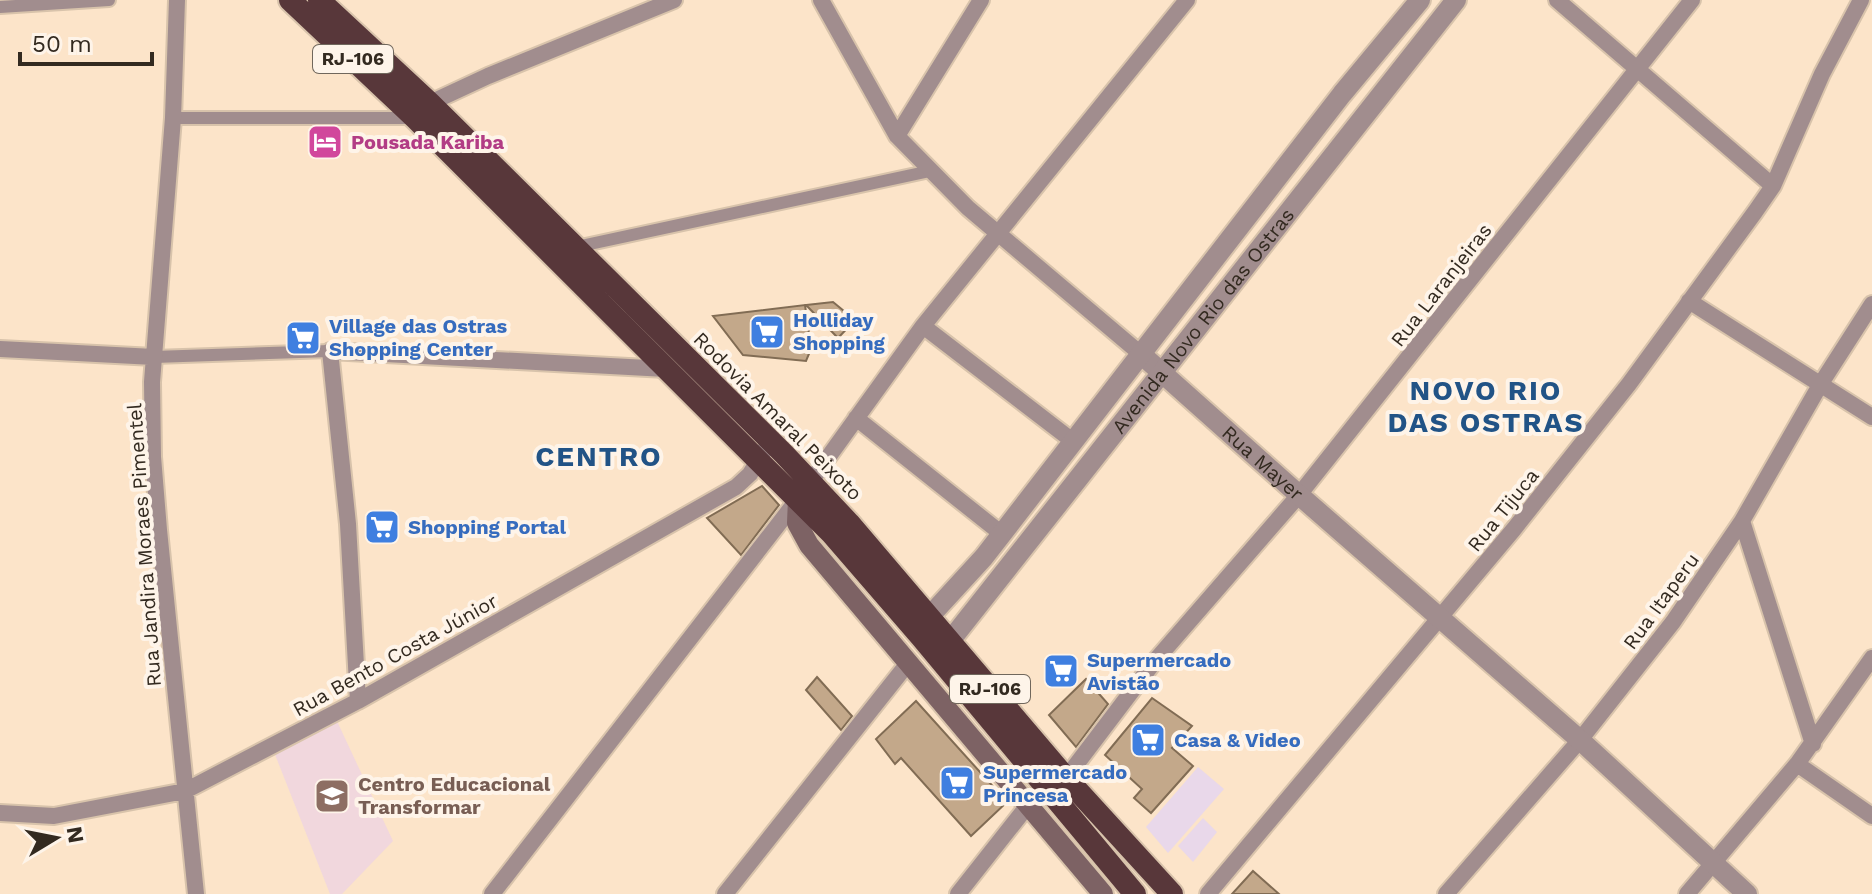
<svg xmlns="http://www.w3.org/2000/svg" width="1872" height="894" viewBox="0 0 1872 894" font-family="'Work Sans',sans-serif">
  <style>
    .commercial { fill: #e9d8ea }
    .education { fill: #f1d7dd }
    .building { fill: #c3a88a; stroke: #816c54; stroke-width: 2 }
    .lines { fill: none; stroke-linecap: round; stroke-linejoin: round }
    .pedestrian-casing { stroke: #d8c3ab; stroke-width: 16 }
    .minor-casing { stroke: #d8c3ab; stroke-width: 20 }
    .tertiary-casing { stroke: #d8c3ab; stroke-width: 24 }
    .secondary-casing { stroke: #d8c3ab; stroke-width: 24 }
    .trunk-casing { stroke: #d8c3ab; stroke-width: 26 }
    .pedestrian { stroke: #a18d8e; stroke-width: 12 }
    .minor { stroke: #a18d8e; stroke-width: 16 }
    .tertiary { stroke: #a18d8e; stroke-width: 20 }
    .secondary { stroke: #7d6264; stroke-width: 20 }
    .trunk { stroke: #58373a; stroke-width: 22 }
    .labels { text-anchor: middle; stroke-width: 8; stroke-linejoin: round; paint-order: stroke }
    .shield { fill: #fef4e9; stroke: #70675c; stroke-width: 2 }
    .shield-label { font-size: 18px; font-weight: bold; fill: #332a20 }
    .hotel-label { font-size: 20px; font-weight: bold; fill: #b23c85; stroke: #fef4e9; text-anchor: start }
    .street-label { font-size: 20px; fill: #332a20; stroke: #fef4e9 }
    .shop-label { font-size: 20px; font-weight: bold; fill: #366cbe; stroke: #fef4e9; text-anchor: start }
    .education-label { font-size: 20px; font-weight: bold; fill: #785e54; stroke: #fef4e9; text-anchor: start }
    .district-label { font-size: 28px; font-weight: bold; letter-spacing: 2px; fill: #215386; stroke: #fef4e9 }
  </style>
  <rect width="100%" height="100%" fill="#fce4c9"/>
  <!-- commercial -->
  <path class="commercial" d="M1198,767L1224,789L1168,853L1146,827Z
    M1203,818L1217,832L1193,862L1178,846Z"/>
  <!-- education -->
  <path class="education" d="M336,719L393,841L342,894H330L274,752Z"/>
  <!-- building -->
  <path class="building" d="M833,302L855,320L838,338L806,305Z
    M805,305L811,349L806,361L743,355L713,316Z
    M762,486L779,505L741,555L707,518Z
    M817,677L852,716L841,730L806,690Z
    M1086,679L1108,704L1076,747L1049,715Z
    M1152,698L1192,726L1172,748L1193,766L1151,813L1134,798L1142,789L1105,755Z
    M916,701L1007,802L971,836L901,758L895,764L876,739Z
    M1253,871L1279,894H1232Z"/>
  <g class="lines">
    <defs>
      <path id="pedestrian" d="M0,7L109,0
        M173,118H414
        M576,247L930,171
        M154,357L330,351"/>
      <path id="minor" d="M177,0L173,118L152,382L153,457L159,530L196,894
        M821,0L897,136L968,208L1142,355
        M1557,0L1773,186
        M424,110L430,103L488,76L674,0
        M897,136L981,0
        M1689,301L1872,417
        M923,326L1074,442
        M0,349L154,357
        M856,418L1002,534
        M1742,521L1813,744
        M358,701L348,524L330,351L666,369
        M1797,764L1872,816
        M1066,778L1154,662L1299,495L1692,0
        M0,813L54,816L185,791L358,701L736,487L750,474L770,441
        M492,894L798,499L923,326L1187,0
        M725,894L909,662
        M958,894L1029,804
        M1208,894L1514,529L1629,384L1755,212L1773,186L1822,74L1861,0
        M1446,894L1580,740L1673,622L1742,521L1820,385L1872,304
        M1687,894L1797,764L1872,658"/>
      <g id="tertiary">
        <path id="s1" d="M1142,355L1299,495L1580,740L1747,894"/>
        <path d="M929,617L984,557L1342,94L1420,0"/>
        <path id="s2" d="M950,641L1456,0"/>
      </g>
      <path id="secondary" d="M798,499L797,523L809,545L1103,894"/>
      <path id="trunk" d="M290,0L415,118L832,534L922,638L1135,894
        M319,0L430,103L784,454L849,523L1066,778L1172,894"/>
    </defs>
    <!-- pedestrian casing -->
    <use href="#pedestrian" class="pedestrian-casing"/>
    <!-- minor casing -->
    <use href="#minor" class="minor-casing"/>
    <!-- tertiary casing -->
    <use href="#tertiary" class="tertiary-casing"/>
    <!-- secondary casing -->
    <use href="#secondary" class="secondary-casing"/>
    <!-- trunk casing -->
    <use href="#trunk" class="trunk-casing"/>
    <!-- pedestrian -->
    <use href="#pedestrian" class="pedestrian"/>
    <!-- minor -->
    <use href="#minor" class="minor"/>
    <!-- tertiary -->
    <use href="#tertiary" class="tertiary"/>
    <!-- secondary -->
    <use href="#secondary" class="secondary"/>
    <!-- trunk -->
    <use href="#trunk" class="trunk"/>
  </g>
  <!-- icons -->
  <defs>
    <symbol id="hotel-square" viewBox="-11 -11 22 22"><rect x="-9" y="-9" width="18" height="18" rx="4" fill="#d1479c" stroke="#fef4e9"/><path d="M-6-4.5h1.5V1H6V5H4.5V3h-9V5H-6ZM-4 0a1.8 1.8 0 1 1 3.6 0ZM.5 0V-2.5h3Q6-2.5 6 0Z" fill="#fff"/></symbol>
    <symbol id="supermarket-square" viewBox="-11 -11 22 22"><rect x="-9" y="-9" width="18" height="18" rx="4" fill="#3f7fe0" stroke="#fef4e9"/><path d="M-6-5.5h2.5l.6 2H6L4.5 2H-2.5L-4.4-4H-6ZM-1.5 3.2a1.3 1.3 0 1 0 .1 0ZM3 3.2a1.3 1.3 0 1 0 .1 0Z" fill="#fff"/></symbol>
    <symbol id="school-square" viewBox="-11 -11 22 22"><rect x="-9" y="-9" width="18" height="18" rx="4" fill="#8d6e63" stroke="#fef4e9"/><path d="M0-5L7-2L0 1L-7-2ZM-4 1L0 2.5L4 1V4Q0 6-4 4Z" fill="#fff"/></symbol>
  </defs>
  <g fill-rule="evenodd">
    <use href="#hotel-square" x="305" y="122" width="40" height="40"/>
    <use href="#supermarket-square" x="747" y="312" width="40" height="40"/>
    <use href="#supermarket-square" x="283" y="318" width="40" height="40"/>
    <use href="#supermarket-square" x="362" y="507" width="40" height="40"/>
    <use href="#supermarket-square" x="1041" y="651" width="40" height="40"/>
    <use href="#supermarket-square" x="1128" y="720" width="40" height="40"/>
    <use href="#supermarket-square" x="937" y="763" width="40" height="40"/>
    <use href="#school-square" x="312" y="776" width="40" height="40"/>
  </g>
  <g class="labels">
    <!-- shield labels -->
    <g class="shield">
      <rect x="313" y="45" width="80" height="28" rx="6"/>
      <rect x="950" y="675" width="80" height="28" rx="6"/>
    </g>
    <g class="shield-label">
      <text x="353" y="65">RJ-106</text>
      <text x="990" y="695">RJ-106</text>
    </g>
    <!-- hotel labels -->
    <g class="hotel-label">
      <text x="351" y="149">Pousada Kariba</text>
    </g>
    <!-- street labels -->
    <g class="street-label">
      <text transform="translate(1441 285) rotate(-52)" y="7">Rua Laranjeiras</text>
      <text dy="7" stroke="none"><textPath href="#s2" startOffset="408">Avenida Novo Rio das Ostras</textPath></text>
      <text transform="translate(778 416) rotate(45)" y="7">Rodovia Amaral Peixoto</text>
      <text dy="7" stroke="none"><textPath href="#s1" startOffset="162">Rua Mayer</textPath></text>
      <text transform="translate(1503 510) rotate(-51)" y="7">Rua Tijuca</text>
      <text transform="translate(144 545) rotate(-94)" y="7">Rua Jandira Moraes Pimentel</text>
      <text transform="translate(1661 601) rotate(-54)" y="7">Rua Itaperu</text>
      <text transform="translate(395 655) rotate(-29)" y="7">Rua Bento Costa Júnior</text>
    </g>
    <!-- shop labels -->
    <g class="shop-label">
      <text x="793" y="327">Holliday<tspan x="793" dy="23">Shopping</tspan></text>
      <text x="329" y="333">Village das Ostras<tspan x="329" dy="23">Shopping Center</tspan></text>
      <text x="408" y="534">Shopping Portal</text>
      <text x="1087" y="667">Supermercado<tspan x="1087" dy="23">Avistão</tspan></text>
      <text x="1174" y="747">Casa &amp; Video</text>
      <text x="983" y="779">Supermercado<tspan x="983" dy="23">Princesa</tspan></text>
    </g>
    <!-- education labels -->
    <g class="education-label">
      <text x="358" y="791">Centro Educacional<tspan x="358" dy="23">Transformar</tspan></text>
    </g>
    <!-- district labels -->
    <g class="district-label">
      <text x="1486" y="400">NOVO RIO<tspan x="1486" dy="32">DAS OSTRAS</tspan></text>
      <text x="599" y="466">CENTRO</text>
    </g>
  </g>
  <!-- north arrow -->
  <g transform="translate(56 838) rotate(80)" stroke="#fef4e9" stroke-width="6" paint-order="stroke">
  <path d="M0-6L14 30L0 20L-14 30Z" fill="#332a20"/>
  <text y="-12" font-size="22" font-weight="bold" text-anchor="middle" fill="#332a20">N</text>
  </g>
  <!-- scale -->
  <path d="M20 52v12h132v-12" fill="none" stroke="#332a20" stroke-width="4"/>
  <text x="32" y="52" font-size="24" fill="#332a20" stroke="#fef4e9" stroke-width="6" paint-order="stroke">50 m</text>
</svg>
